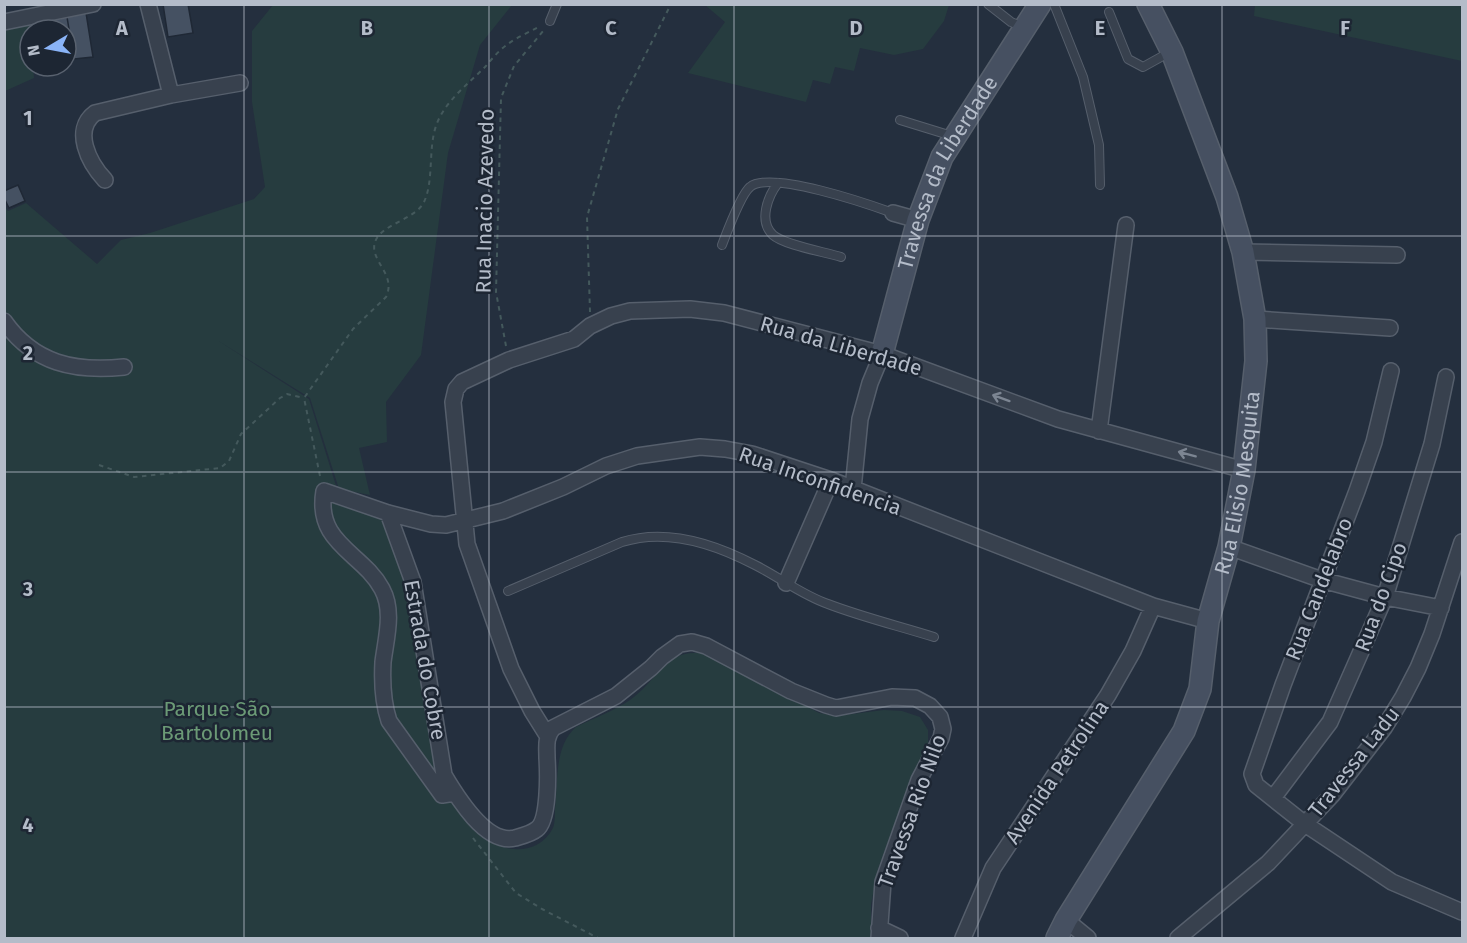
<svg xmlns="http://www.w3.org/2000/svg" width="1467" height="943" viewBox="0 0 1467 943" font-family="'Fira Sans',sans-serif">
  <style>
    .green { fill: #263c3f }
    .building { fill: #455162; stroke: #1f2835; stroke-width: 1.5 }
    .lines { fill: none; stroke-linecap: round; stroke-linejoin: round }
    .lane-casing { stroke: #565f6c; stroke-width: 10 }
    .street-casing { stroke: #565f6c; stroke-width: 18 }
    .secondary-casing { stroke: #565f6c; stroke-width: 24 }
    .path { stroke: #44595c; stroke-width: 2; stroke-dasharray: 4.5 4.5; stroke-linecap: butt }
    .lane { stroke: #38414e; stroke-width: 8 }
    .street { stroke: #38414e; stroke-width: 15 }
    .secondary { stroke: #465061; stroke-width: 21 }
    .oneway { stroke: #7c8592 }
    .grid { fill: none; stroke: #b4bcc9; stroke-width: 1.5; stroke-opacity: 0.55 }
    .labels { text-anchor: middle; stroke-width: 5; stroke-linejoin: round; paint-order: stroke }
    .street-label { font-size: 21px; fill: #b4bcc9; stroke: #1d2633 }
    .park-label { font-size: 21px; fill: #6b9a76; stroke: #1d2633 }
    .grid-label { font-size: 20px; text-anchor: middle; font-weight: bold; fill: #b4bcc9; stroke: #1d2633; stroke-width: 5; stroke-linejoin: round; paint-order: stroke }
  </style>
  <rect width="100%" height="100%" fill="#242f3e"/>
  <!-- green -->
  <path class="green" d="M273,5H512L480,45L448,153L421,355L386,402L387,442L359,448L370,495L339,489L310,398L217,340L309,399L342,505L380,514L407,572L441,781L489,841C511,854 540,853 553,828C555,823 555,815 555,809C558,782 554,746 576,727C594,718 614,711 630,700C660,679 666,644 710,655L819,713L837,716L884,710L902,711L920,717L928,730V744L896,821L878,869L871,904V938H5L4,205L8,211L26,203L97,264L121,240L150,233L254,199L265,187L252,102V31Z
    M705,5H949L944,21L923,49L894,55L860,48L854,71L835,67L830,84L813,80L806,102L688,73L725,22Z
    M1255,5H1462V61L1254,16Z
    M29,24L30,66H33L34,78L5,91L4,30Z"/>
  <!-- building -->
  <path class="building" d="M163,4H188L193,33L168,37Z
    M86,13L93,57L74,59L67,17Z
    M67,17L74,59L66,61V30H45L44,22Z
    M18,185L25,201L9,208L4,198V191Z"/>
  <g class="lines">
    <defs>
      <path id="lane" d="M988,4L1011,22L1023,27
        M1054,4L1083,77L1099,145L1100,185
        M1109,12L1128,59L1143,67L1170,52
        M550,21L557,4
        M900,120L952,136
        M778,183C768,196 758,221 773,235C784,245 825,252 841,257
        M722,245C727,232 741,194 750,187C770,170 868,204 893,213
        M508,591L622,542C666,528 715,544 755,565C779,577 802,595 828,604C862,617 899,626 934,637"/>
      <path id="street" d="M148,4L171,95
        M4,22L93,4
        M105,180C89,163 72,130 95,113L171,95L240,83
        M893,213L918,220
        M1243,252L1397,255
        M1255,319L1390,328
        M4,321C34,364 75,372 124,367
        M1391,371L1374,442L1357,491L1283,685L1252,774L1256,785L1305,824L1392,882L1462,912
        M1099,431L1126,225
        M853,489L860,419L870,383L882,354
        M388,513L413,582L444,775C457,797 486,845 515,838C522,836 531,834 537,829C549,820 548,774 547,758C547,746 545,738 553,728L616,696L651,668L662,657L680,644L692,642L706,646L791,691L826,705L836,708L892,697L915,698L930,706L940,717L943,729L941,738L919,780L883,882L879,938
        M1229,547L1322,580L1385,597L1441,608
        M786,583L831,480
        M547,735L532,711L511,669L467,544L453,402L456,389L462,382L509,360L574,339L590,326L611,316L630,311L690,309L724,313L882,354L1058,419L1244,470
        M455,793L442,795L389,721C383,703 382,681 383,662C386,638 394,611 382,589C362,552 315,544 324,491L388,513L431,524L446,525L503,511L563,487L606,466L637,456L700,447L725,449L752,454L831,480L1153,606L1208,621
        M1273,798L1330,722L1385,597L1432,444L1446,377
        M1066,920L1088,938
        M879,928L900,938
        M963,938L993,868L1108,695L1133,651L1153,606
        M1178,938L1268,863L1333,794L1384,728L1403,697L1418,668L1432,634L1462,542"/>
      <g id="secondary">
        <path id="s1" d="M882,354L918,220L942,157L1040,4"/>
        <path id="s2" d="M1057,938L1066,920L1184,731L1200,689L1208,621L1229,547L1244,470L1256,361L1255,319L1243,252L1227,197L1172,52L1148,4"/>
      </g>
    </defs>
    <!-- lane casing -->
    <use href="#lane" class="lane-casing"/>
    <!-- street casing -->
    <use href="#street" class="street-casing"/>
    <!-- secondary casing -->
    <use href="#secondary" class="secondary-casing"/>
    <!-- path -->
    <path class="path" d="M590,312L587,217L618,109L671,4
      M506,346L496,292L501,98L514,66L544,30
      M99,465L134,477L220,468L229,461L241,434L280,398L287,394L304,398
      M320,476L304,398L353,329L386,297C397,274 369,261 375,242C381,224 415,220 424,202C434,181 428,149 436,126C444,102 468,84 485,67C492,59 499,50 508,44C517,37 530,32 540,26
      M473,838L516,893L542,909L598,938"/>
    <!-- lane -->
    <use href="#lane" class="lane"/>
    <!-- street -->
    <use href="#street" class="street"/>
    <!-- secondary -->
    <use href="#secondary" class="secondary"/>
  </g>
  <!-- one-way arrows -->
  <defs><path id="oneway-shaft" d="M-6 0H5M1.5-3L5.5 0L1.5 3" fill="none" stroke-width="1.6" stroke-linecap="round" stroke-linejoin="round" transform="scale(1.5)"/></defs>
  <g class="oneway">
    <use href="#oneway-shaft" transform="translate(1001 398) rotate(-160)"/>
    <use href="#oneway-shaft" transform="translate(1187 454) rotate(-165)"/>
  </g>
  <!-- grid -->
  <path class="grid" d="M244,4V938M489,4V938M734,4V938M978,4V938M1222,4V938M4,236H1462M4,472H1462M4,707H1462"/>
  <g class="labels">
    <!-- street labels -->
    <g class="street-label">
      <text dy="7" stroke="none"><textPath href="#s1" startOffset="194">Travessa da Liberdade</textPath></text>
      <text transform="translate(485 201) rotate(-89)" y="7">Rua Inacio Azevedo</text>
      <text transform="translate(841 346) rotate(16)" y="7">Rua da Liberdade</text>
      <text transform="translate(820 481) rotate(19)" y="7">Rua Inconfidencia</text>
      <text dy="7" stroke="none"><textPath href="#s2" startOffset="498">Rua Elisio Mesquita</textPath></text>
      <text transform="translate(1319 589) rotate(-69)" y="7">Rua Candelabro</text>
      <text transform="translate(1381 597) rotate(-70)" y="7">Rua do Cipo</text>
      <text transform="translate(425 660) rotate(80)" y="7">Estrada do Cobre</text>
      <text transform="translate(1354 762) rotate(-52)" y="7">Travessa Ladu</text>
      <text transform="translate(1057 772) rotate(-56)" y="7">Avenida Petrolina</text>
      <text transform="translate(912 811) rotate(-70)" y="7">Travessa Rio Nilo</text>
    </g>
    <!-- park labels -->
    <g class="park-label">
      <text x="217" y="716">Parque São<tspan x="217" dy="24">Bartolomeu</tspan></text>
    </g>
  </g>
  <g class="grid-label">
    <text x="122" y="35">A</text>
    <text x="367" y="35">B</text>
    <text x="611" y="35">C</text>
    <text x="856" y="35">D</text>
    <text x="1100" y="35">E</text>
    <text x="1345" y="35">F</text>
    <text x="28" y="125">1</text>
    <text x="28" y="360">2</text>
    <text x="28" y="596">3</text>
    <text x="28" y="832">4</text>
  </g>
  <!-- border -->
  <rect width="1467" height="943" fill="none" stroke="#b4bcc9" stroke-width="12"/>
  <!-- north arrow -->
  <g transform="translate(48 48) rotate(260)"><circle r="28" fill="#1d2633" stroke="#59626f" stroke-width="1.5"/>
  <path d="M0-4.5L10 22L0 15L-10 22Z" fill="#8ab4f8"/>
  <text y="-9" font-size="16" font-weight="bold" text-anchor="middle" fill="#b4bcc9">N</text>
  </g>
</svg>
